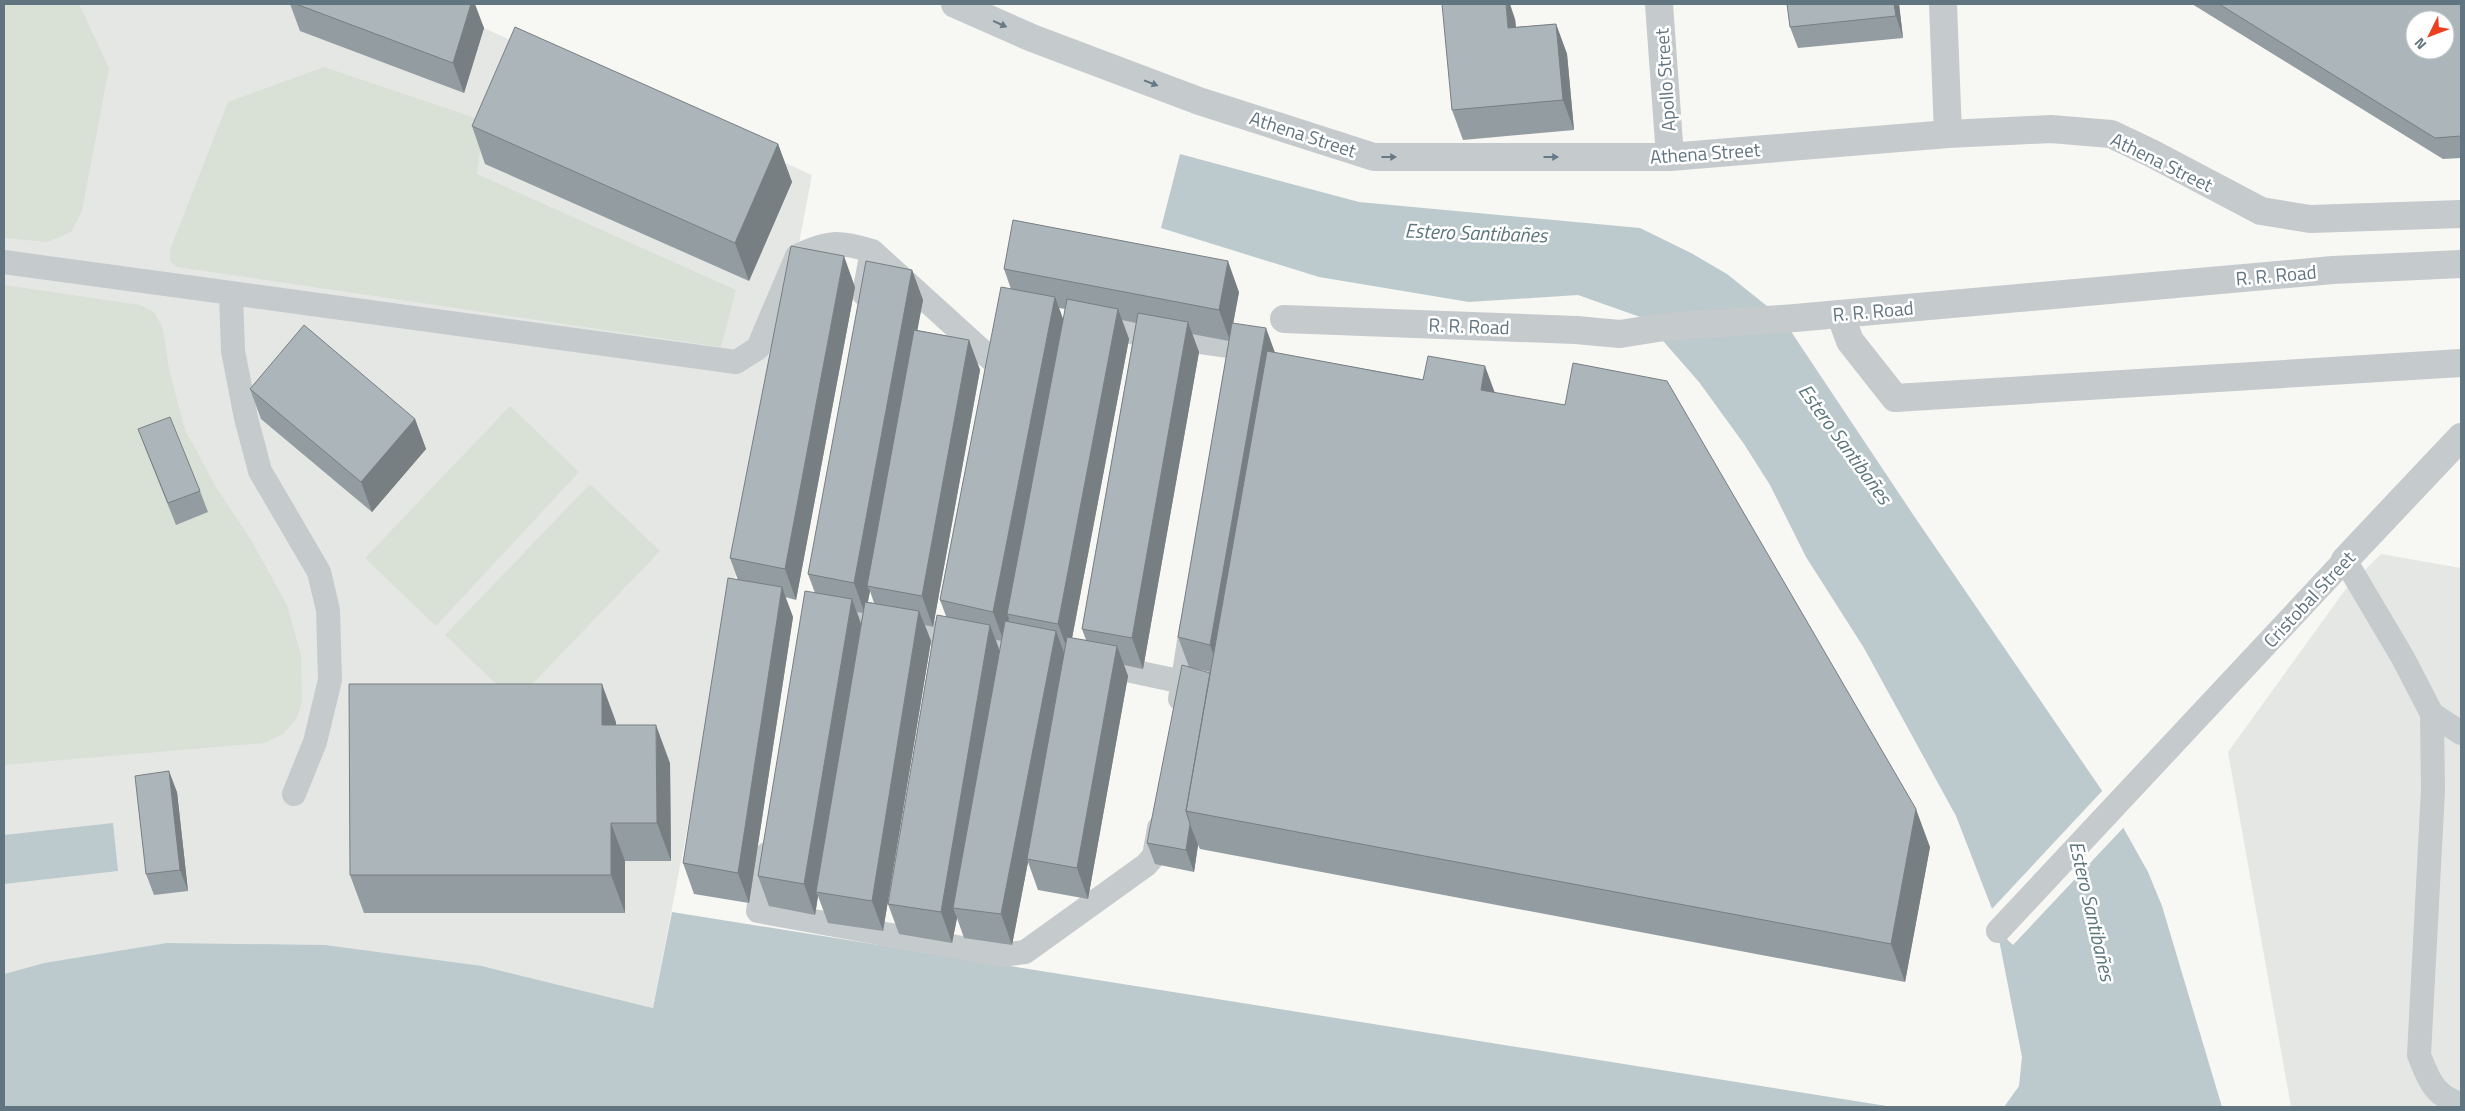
<svg xmlns="http://www.w3.org/2000/svg" width="2465" height="1111" viewBox="0 0 2465 1111" font-family="'Titillium Web',sans-serif">
  <style>
    .built { fill: #e5e7e5 }
    .green { fill: #d9e0d5 }
    .water { fill: #bccacd }
    .pier { fill: #f7f7f4 }
    .lines { fill: none; stroke-linecap: round; stroke-linejoin: round }
    .lane { stroke: #c5cacc; stroke-width: 24 }
    .street { stroke: #c5cacc; stroke-width: 28 }
    .wall { fill: #939ca0; fill-rule: evenodd }
    .shaded-wall { fill: #787f82 }
    .building { fill: #abb5ba; stroke: #787f82; fill-rule: evenodd }
    .oneway { fill: #667985 }
    .labels { text-anchor: middle; stroke-width: 5; stroke-linejoin: round; paint-order: stroke }
    .street-label { font-size: 19px; fill: #617581; stroke: #fff }
    .water-label { font-size: 20px; font-style: italic; fill: #5c767c; stroke: #fff }
  </style>
  <rect width="100%" height="100%" fill="#f7f7f4"/>
  <!-- built -->
  <path class="built" d="M4,4H424L484,28L812,175L653,1008L482,966L44,963L4,974Z
    M2381,554L2461,568V1107H2291L2228,752L2345,590Z"/>
  <!-- green -->
  <path class="green" d="M4,4H79L109,68L82,211L71,232L48,242L4,238Z
    M324,67L484,121L477,174L736,290L721,347L177,267L170,261V250L228,102Z
    M4,285L140,305L155,313L163,329L169,369L185,430L216,487L251,540L287,605L301,655L302,702L297,718L283,734L265,743L4,765Z
    M510,406L579,472L436,626L365,558Z
    M590,484L660,551L515,702L445,635Z"/>
  <!-- water -->
  <path class="water" d="M1180,154L1359,202L1640,228L1691,253L1727,274L1782,318L1914,516L2105,795L2148,872L2162,906L2222,1107H2004L2019,1086L2022,1057L1994,914L1956,816L1864,648L1806,557L1770,485L1744,444L1699,382L1643,318L1578,295L1469,302L1319,277L1161,228Z
    M113,823L118,871L4,884V835Z
    M672,912L1893,1107H4V974L44,963L167,943L325,945L482,966L653,1008Z"/>
  <!-- pier -->
  <path class="pier" d="M2104,789L2125,826L2013,945L1994,927L1990,911Z"/>
  <g class="lines">
    <!-- lane -->
    <path class="lane" d="M4,262L736,362L758,348L797,256C828,241 838,241 872,251L991,359
      M231,294L233,351L246,418L260,471L319,572L328,610L330,680L315,742L294,794
      M864,294L872,251
      M1095,327L1236,347
      M829,614L1032,651
      M1094,663L1183,682
      M1180,699L1191,628
      M2432,714L2461,733
      M767,854L758,911L1001,955L1025,952L1146,865L1154,856L1159,828
      M1998,931L2345,560L2403,658L2432,714L2433,790L2419,1055C2428,1079 2435,1097 2461,1104"/>
    <!-- street -->
    <path class="street" d="M955,4L1032,38L1199,101L1374,157H1670L1948,134L2051,129L2111,134L2151,153L2261,211L2310,219L2461,214
      M1659,4L1670,157
      M1943,4L1948,134
      M1840,314L1850,341L1895,398L2461,363
      M1284,319L1576,330L1620,334L1664,327L1795,318L2333,270L2461,264
      M2345,560L2461,437"/>
  </g>
  <!-- wall -->
  <path class="wall" d="M290,4H471L484,28L464,93L300,31Z
    M1899,4L1903,38L1798,48L1790,27Z
    M2192,4H2461V158L2443,159Z
    M1515,19L1516,27L1556,24L1567,54L1574,130L1463,140L1452,110Z
    M472,126L778,144L792,182L749,281L485,164Z
    M1004,269L1239,292L1233,323L1275,353L1495,392L1930,847L1905,982L1200,849L1198,845L1194,872L1155,864L1147,843L1210,672L1189,667L1178,637L1229,341L1192,334L1199,352L1143,669L1124,665L1128,676L1088,899L1038,890L1028,862L1012,945L964,938L957,918L952,943L899,934L888,904L946,616L940,600L1011,289ZM1059,308L1065,309L1063,320ZM1122,320L1136,323L1082,629L1086,640L1072,638L1129,339ZM996,640L1002,641L1000,651Z
    M912,270L923,300L917,330L969,340L980,370L933,627L925,625L931,641L883,931L828,923L818,896L815,915L769,906L758,876L815,593L808,574ZM870,591L874,603L868,602ZM857,612L863,613L861,623Z
    M855,287L796,600L785,597L793,617L749,903L694,894L683,863L738,580L730,558Z
    M250,389L415,419L426,449L372,512L261,419Z
    M138,429L200,491L208,512L176,525L146,450Z
    M616,722V725L670,763L671,861H625V913H364L350,875Z
    M177,792L188,891L154,895L146,874Z"/>
  <!-- shaded-wall -->
  <path class="shaded-wall" d="M471,4H475L484,28L464,93L453,63Z
    M1506,4H1510L1515,19L1519,58L1508,28Z
    M1894,4H1899L1903,38L1896,16Z
    M1556,24L1567,54L1574,130L1563,100Z
    M778,144L792,182L749,281L735,243Z
    M844,256L855,287L796,600L785,569Z
    M1228,261L1239,292L1230,341L1219,310Z
    M912,270L923,300L870,586H867L870,591L865,614L854,583Z
    M1055,297L1066,327L1007,614L1009,618L1004,642L993,612Z
    M1118,309L1129,339L1069,654L1058,624Z
    M1188,322L1199,352L1143,669L1132,638Z
    M1266,328L1277,358L1221,675L1210,645Z
    M969,340L980,370L933,627L922,596Z
    M1485,366L1499,404L1481,390Z
    M415,419L426,449L372,512L361,482Z
    M782,587L793,617L749,903L738,873Z
    M852,599L863,630L816,892L818,896L815,915L804,884Z
    M919,611L931,641L883,931L872,901Z
    M990,625L1001,655L953,908L957,918L952,943L941,912Z
    M1056,631L1067,661L1027,859L1028,862L1012,945L1001,914Z
    M1117,646L1128,676L1088,899L1077,868Z
    M602,684L616,722V763L602,725Z
    M656,725L670,763L671,861L657,823Z
    M169,771L177,792L188,891L180,870Z
    M1916,809L1930,847L1905,982L1891,944Z
    M611,823L625,861V913L611,875Z
    M1190,824L1198,845L1194,872L1186,850Z"/>
  <!-- building -->
  <path class="building" d="M296,4H471L453,63Z
    M1442,4H1506L1508,28L1556,24L1563,100L1452,110Z
    M1787,4H1894L1896,16L1790,27Z
    M2219,4H2461V136L2435,138ZM2415,20H2445V50H2415Z
    M515,27L778,144L735,243L472,126Z
    M1013,220L1228,261L1219,310L1004,269Z
    M791,246L844,256L785,569L730,558Z
    M866,261L912,270L854,583L808,574Z
    M1001,287L1055,297L993,612L940,600Z
    M1067,299L1118,309L1058,624L1007,614Z
    M1138,313L1188,322L1132,638L1082,629Z
    M1232,323L1266,328L1210,645L1178,637Z
    M304,325L415,419L361,482L250,389Z
    M914,330L969,340L922,596L867,586Z
    M1267,351L1423,380L1428,356L1485,366L1481,390L1565,405L1573,363L1667,381L1916,809L1891,944L1186,811Z
    M170,417L200,491L168,503L138,429Z
    M728,578L782,587L738,873L683,863Z
    M805,591L852,599L804,884L758,876Z
    M865,602L919,611L872,901L816,892Z
    M937,615L990,625L941,912L888,904Z
    M1005,621L1056,631L1001,914L953,908Z
    M1067,637L1117,646L1077,868L1027,859Z
    M1182,665L1210,673L1186,811L1190,824L1186,850L1147,843Z
    M349,684H602V725H656L657,823H611V875H350Z
    M169,771L180,870L146,874L135,776Z"/>
  <!-- one-way arrows -->
  <defs><path id="oneway-solid" d="M-6-.8H1V-3.2L6.5 0L1 3.2V.8H-6Z" transform="scale(1.25)"/></defs>
  <g class="oneway">
    <use href="#oneway-solid" transform="translate(1000 24) rotate(24)"/>
    <use href="#oneway-solid" transform="translate(1151 83) rotate(21)"/>
    <use href="#oneway-solid" transform="translate(1389 157)"/>
    <use href="#oneway-solid" transform="translate(1551 157)"/>
  </g>
  <g class="labels">
    <!-- street labels -->
    <g class="street-label">
      <text transform="translate(1665 80) rotate(-94)" y="7">Apollo Street</text>
      <text transform="translate(1303 134) rotate(18)" y="7">Athena Street</text>
      <text transform="translate(1705 153) rotate(-4)" y="7">Athena Street</text>
      <text transform="translate(2162 162) rotate(26)" y="7">Athena Street</text>
      <text transform="translate(2276 275) rotate(-5)" y="7">R. R. Road</text>
      <text transform="translate(1873 311) rotate(-5)" y="7">R. R. Road</text>
      <text transform="translate(1469 326) rotate(2)" y="7">R. R. Road</text>
      <text transform="translate(2309 599) rotate(-47)" y="7">Cristobal Street</text>
    </g>
    <!-- water labels -->
    <g class="water-label">
      <text transform="translate(1476 233) rotate(2)" y="7">Estero Santibañes</text>
      <text transform="translate(1845 444) rotate(54)" y="7">Estero Santibañes</text>
      <text transform="translate(2092 911) rotate(77)" y="7">Estero Santibañes</text>
    </g>
  </g>
  <!-- border -->
  <rect width="2465" height="1111" fill="none" stroke="#617581" stroke-width="10"/>
  <!-- north arrow -->
  <g transform="translate(2430 35) rotate(228)"><circle r="24" fill="#ffffff" stroke="#c0c8cd"/>
  <path d="M0-4L9 19L0 12L-9 19Z" fill="#ec3f20"/>
  <text y="-8" font-size="14" font-weight="bold" text-anchor="middle" fill="#617581">N</text>
  </g>
</svg>
